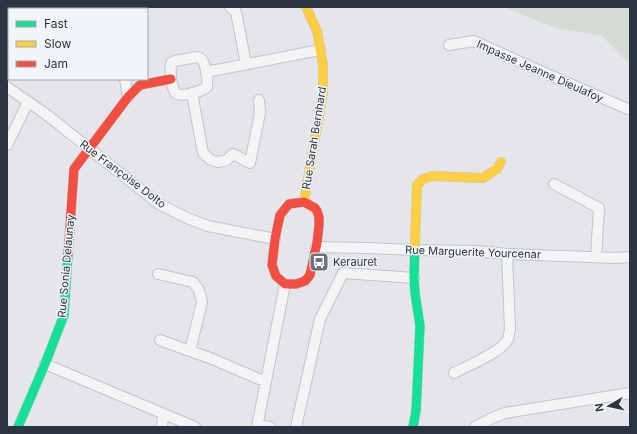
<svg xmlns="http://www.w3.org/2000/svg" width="637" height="434" viewBox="0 0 637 434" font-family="Inter,sans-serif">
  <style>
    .green { fill: #d5dcd5 }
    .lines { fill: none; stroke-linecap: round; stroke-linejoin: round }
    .street-casing { stroke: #c2c4c7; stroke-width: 12 }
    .fast-casing { stroke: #c2c4c7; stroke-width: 10 }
    .slow-casing { stroke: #c2c4c7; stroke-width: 10 }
    .jam-casing { stroke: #c2c4c7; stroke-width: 10 }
    .street { stroke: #f3f4f5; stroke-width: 10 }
    .fast { stroke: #16e098; stroke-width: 9 }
    .slow { stroke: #ffcf43; stroke-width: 9 }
    .jam { stroke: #f24e42; stroke-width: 9 }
    .labels { text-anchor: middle; stroke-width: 3; stroke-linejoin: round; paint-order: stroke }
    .street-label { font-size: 11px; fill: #2c3441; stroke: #f2f5f7 }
    .poi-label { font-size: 11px; fill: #2c3441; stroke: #f2f5f7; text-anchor: start }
  </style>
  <rect width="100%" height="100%" fill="#e4e6e9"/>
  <!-- green -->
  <path class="green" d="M505,7H630V62L623,58L601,35L560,29L538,21Z"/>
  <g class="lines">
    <defs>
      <path id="street" d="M230,7L236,12L246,64
        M449,45L474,41L538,70L630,110
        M197,57C198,57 199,57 200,58C206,61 208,81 207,87C202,91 183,97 177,94C171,91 170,70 171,63L175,61Z
        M206,72L320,50
        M125,79L128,97
        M7,87L47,115L159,204L187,218L208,226L275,239
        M192,93L203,153L211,160L218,162L227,160L233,154L250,163L260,113L259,100
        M7,145L28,102
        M554,184L599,208L596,257
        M316,247L367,248L415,250L476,251L507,254L615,258L630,257
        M158,274L193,282L199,290L202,302L190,351L210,358L259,379L266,381
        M160,340L190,351
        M45,364L195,427
        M454,373C467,366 502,352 508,339C509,336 509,332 510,329L507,254
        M258,425L270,427
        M162,427L163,414
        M257,427L285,284
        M296,427L320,319L343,273L414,278
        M475,427L492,418L505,413L630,393"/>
      <path id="fast" d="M18,427L45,364L64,315L68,254
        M413,427L416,411L420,326L415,293L414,278L415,245"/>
      <path id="slow" d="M304,202L323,92V65L317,31L306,7
        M415,245L417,185L423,179L432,176L483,178L497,169L501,162"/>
      <path id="jam" d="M304,202L315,208L317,211L319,217V225L317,243L310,275L305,281L296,284H285L276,276L272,265L275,239L280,215L289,204Z
        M68,254L74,169L128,97L140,85L171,79"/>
    </defs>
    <!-- street casing -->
    <use href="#street" class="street-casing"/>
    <!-- fast casing -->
    <use href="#fast" class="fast-casing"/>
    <!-- slow casing -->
    <use href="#slow" class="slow-casing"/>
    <!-- jam casing -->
    <use href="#jam" class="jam-casing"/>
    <!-- street -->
    <use href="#street" class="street"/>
    <!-- fast -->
    <use href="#fast" class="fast"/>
    <!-- slow -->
    <use href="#slow" class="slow"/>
    <!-- jam -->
    <use href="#jam" class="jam"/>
  </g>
  <!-- icons -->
  <defs>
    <symbol id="bus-square" viewBox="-11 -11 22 22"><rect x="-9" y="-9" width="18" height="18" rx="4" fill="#6c727c" stroke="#f2f5f7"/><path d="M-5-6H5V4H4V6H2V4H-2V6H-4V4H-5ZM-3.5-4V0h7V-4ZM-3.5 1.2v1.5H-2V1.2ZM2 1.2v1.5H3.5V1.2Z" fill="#fff"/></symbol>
  </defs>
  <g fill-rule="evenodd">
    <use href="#bus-square" x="308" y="251" width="22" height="22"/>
  </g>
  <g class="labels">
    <!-- street labels -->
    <g class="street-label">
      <text transform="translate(540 71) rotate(24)" y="4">Impasse Jeanne Dieulafoy</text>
      <text transform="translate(314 138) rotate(-81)" y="4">Rue Sarah Bernhard</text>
      <text transform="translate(123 174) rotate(37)" y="4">Rue Françoise Dolto</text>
      <text transform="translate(473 252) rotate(2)" y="4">Rue Marguerite Yourcenar</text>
      <text transform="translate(66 266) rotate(-85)" y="4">Rue Sonia Delaunay</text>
    </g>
    <!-- poi labels -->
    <g class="poi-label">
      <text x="333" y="266">Kerauret</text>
    </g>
  </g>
  <!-- border -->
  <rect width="637" height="434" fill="none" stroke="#2c3441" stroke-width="16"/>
  <!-- legend -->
  <rect x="8" y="8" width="140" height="72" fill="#f2f5f7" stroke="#a3a8ae"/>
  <rect x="16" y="21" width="20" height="6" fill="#16e098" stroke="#a3a8ae"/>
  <text x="44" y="28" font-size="12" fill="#2c3441">Fast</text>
  <rect x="16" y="41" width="20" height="6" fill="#ffcf43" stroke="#a3a8ae"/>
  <text x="44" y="48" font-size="12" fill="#2c3441">Slow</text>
  <rect x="16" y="61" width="20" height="6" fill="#f24e42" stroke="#a3a8ae"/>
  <text x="44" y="68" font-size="12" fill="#2c3441">Jam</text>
  <!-- north arrow -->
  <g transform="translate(609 406) rotate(261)" stroke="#f2f5f7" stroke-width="3" paint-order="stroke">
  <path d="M0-3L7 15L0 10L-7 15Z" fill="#2c3441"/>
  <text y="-6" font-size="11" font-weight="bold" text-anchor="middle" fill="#2c3441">N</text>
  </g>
</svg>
